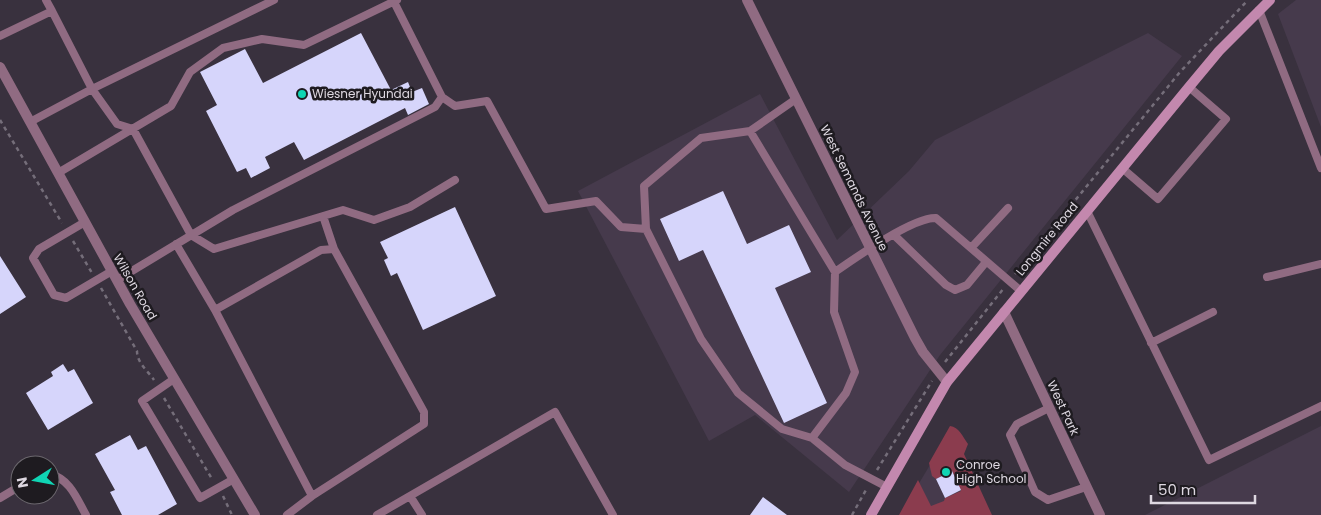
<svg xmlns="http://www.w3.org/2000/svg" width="1321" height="515" viewBox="0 0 1321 515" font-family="Poppins,sans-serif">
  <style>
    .built { fill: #463a4c }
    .green { fill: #8b3c4e }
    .building { fill: #d6d5fb }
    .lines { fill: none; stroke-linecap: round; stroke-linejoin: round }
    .path { stroke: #756e7a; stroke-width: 2.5; stroke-dasharray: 4 4; stroke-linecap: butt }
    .service { stroke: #906b82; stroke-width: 8 }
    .minor { stroke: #906b82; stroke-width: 10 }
    .tertiary { stroke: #906b82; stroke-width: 10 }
    .secondary { stroke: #c388ae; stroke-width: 10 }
    .poi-dot { fill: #10d5b4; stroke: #1e1b20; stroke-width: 2 }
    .labels { text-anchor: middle; stroke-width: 5; stroke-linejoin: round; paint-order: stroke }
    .poi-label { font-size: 12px; fill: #ded8e1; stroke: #1e1b20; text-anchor: start }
    .street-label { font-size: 12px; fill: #ded8e1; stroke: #1e1b20 }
  </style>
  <rect width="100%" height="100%" fill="#39313e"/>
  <!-- built -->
  <path class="built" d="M1296,0H1321V127L1278,14Z
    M1148,33L1182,56L940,355L849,492L755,415L709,441L578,191L760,94L837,240L909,171L935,140Z
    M1321,426V515H1145Z
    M949,433L987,515H903L918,485Z"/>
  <!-- green -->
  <path class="green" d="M950,426C959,427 963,437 968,444L964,454L992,515H899L918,480L931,506L944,501L945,498L961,491L952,471L936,479L932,476L929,463Z"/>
  <!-- building -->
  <path class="building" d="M361,33L391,90L408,82L412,92L422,88L429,104L408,115L405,108L304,160L294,142L265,157L270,168L251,178L246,168L237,172L206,111L217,105L200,72L245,49L263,83Z
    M723,191L747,244L789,225L811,272L775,288L827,403L784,423L703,250L679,261L660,219Z
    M455,207L496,296L423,330L397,273L391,276L384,260L388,258L380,242Z
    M0,256L26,297L0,314Z
    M63,364L68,372L74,369L93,403L48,430L26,393L53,376L51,372Z
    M130,435L138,450L146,446L177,504L158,515H122L110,492L115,490L95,454Z
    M952,471L961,490L945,498L936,479Z
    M763,497L787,515H750Z"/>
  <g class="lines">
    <!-- path -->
    <path class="path" d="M0,120L62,223
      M73,241L92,273
      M1015,274L1180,72L1248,0
      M101,288L137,351C137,363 148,371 154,380
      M945,362L1004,288
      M164,398L212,479
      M877,470L932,381
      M223,496L232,515
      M852,515L867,488"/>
    <!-- service -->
    <path class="service" d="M46,0L52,11
      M274,0L92,89L117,124L133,129L191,235L214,249L343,210L374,220L410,207L455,180
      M1259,10L1321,168
      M0,36L52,11L92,89L30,122
      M442,97L455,106L487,101L546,209L596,201L621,227L646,229L701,339L738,393L782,429L812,438L845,465L887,487
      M750,131L796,99
      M1122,168L1158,199L1226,119L1189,87
      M58,173L171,106L190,72L223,48L262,39L304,45L397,0
      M1087,211L1209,460L1321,406
      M85,222L39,249L33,258L54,295L66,298L112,271
      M646,229L644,186L701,138L750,131L835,272L834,312L855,372L846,393L812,438
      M894,235L946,285L955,290L967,285L986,262
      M176,244L215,310
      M971,248L1008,208
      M835,272C855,258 913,217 936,218L1021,291
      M1267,277L1321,264
      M117,280L233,210L435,107L442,97L393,0
      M1151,343L1213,312
      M174,379L142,401L200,498L234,479
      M1049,408L1017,424L1010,435L1035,492L1048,500L1086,487
      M50,474C70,479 77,499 86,515
      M312,496L215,310L321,250L334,249
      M410,496L422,515
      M0,498L20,486
      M287,515L312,496L424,424V412L334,249L323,216
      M377,515L555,412L613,515"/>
    <!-- minor -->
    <path class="minor" d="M747,0L915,338L923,352L947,382
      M1004,312L1100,515"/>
    <!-- tertiary -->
    <path class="tertiary" d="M0,67L130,304L255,515"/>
    <!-- secondary -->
    <path class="secondary" d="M871,515L947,382L1189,87L1219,51L1270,0"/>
  </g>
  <!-- markers -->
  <g class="poi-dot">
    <circle cx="302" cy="94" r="5"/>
    <circle cx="946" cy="472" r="5"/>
  </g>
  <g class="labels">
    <!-- poi labels -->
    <g class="poi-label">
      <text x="312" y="98">Wiesner Hyundai</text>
      <text x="956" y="469">Conroe<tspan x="956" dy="14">High School</tspan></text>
    </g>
    <!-- street labels -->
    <g class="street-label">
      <text transform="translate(854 188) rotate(64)" y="4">West Semands Avenue</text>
      <text transform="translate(1047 239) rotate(-51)" y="4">Longmire Road</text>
      <text transform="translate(135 287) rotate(60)" y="4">Wilson Road</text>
      <text transform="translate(1063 408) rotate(65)" y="4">West Park</text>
    </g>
  </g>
  <!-- north arrow -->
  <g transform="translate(35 480) rotate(259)"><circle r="24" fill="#1e1b20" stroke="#6b676d"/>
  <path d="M0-4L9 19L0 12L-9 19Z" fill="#10d5b4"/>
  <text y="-8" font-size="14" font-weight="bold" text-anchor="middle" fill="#ded8e1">N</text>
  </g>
  <!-- scale -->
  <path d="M1151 495v8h104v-8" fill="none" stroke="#ded8e1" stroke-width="2.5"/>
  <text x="1158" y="495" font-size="15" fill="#ded8e1" stroke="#1e1b20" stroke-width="4" paint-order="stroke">50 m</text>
</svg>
